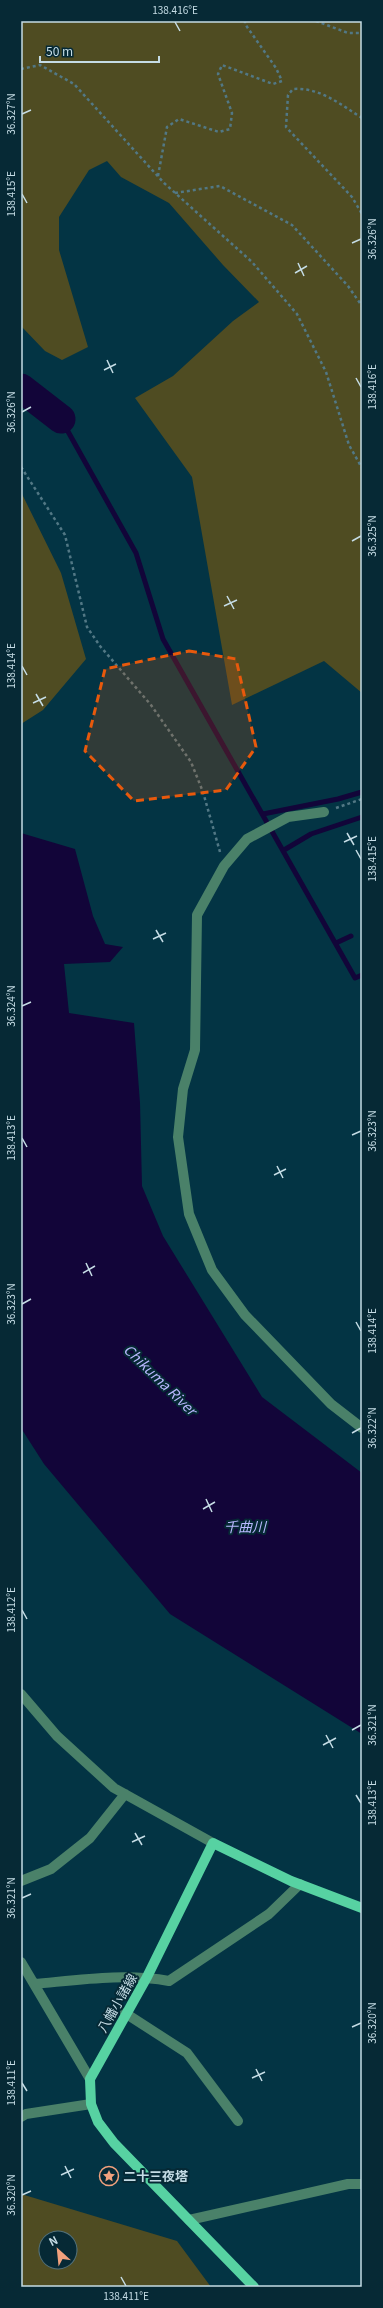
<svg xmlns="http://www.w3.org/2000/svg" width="383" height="2308" viewBox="0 0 383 2308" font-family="Georgia,'Noto Sans JP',serif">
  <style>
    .green { fill: #4f4c22; fill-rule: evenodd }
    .water { fill: #120539 }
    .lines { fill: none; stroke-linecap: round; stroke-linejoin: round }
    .stream { stroke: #120539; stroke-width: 5 }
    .river { stroke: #120539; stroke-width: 29 }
    .path { stroke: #527885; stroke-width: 2.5; stroke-dasharray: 3 3; stroke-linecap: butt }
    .minor { stroke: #4a8169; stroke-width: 10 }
    .major { stroke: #57d2a2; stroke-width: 10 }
    .marked { fill: #e8590c; fill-opacity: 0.2; stroke: #e8590c; stroke-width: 3; stroke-dasharray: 8 5; stroke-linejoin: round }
    .ticks { fill: none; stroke: #c5dce5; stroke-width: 1.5 }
    .labels { text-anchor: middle; stroke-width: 4; stroke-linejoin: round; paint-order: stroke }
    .street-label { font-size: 13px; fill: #c5dce5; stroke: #062935 }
    .poi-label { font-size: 13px; font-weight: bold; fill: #c5dce5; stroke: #062935; text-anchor: start }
    .water-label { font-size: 14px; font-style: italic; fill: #b9b8ff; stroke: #062935 }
    .neatline { fill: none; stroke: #c5dce5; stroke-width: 1.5 }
    .ticks-label { font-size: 10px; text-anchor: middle; fill: #c5dce5 }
  </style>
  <rect width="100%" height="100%" fill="#033444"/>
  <!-- green -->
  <path class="green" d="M21,21H362V693L324,661L232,705L192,477L135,398L173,376L233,321L259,302L223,265L169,203L121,177L107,161L89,170L59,217V250L88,347L62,360L45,351L21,326Z
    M21,492L61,573L86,659L43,710L21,724Z
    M21,2194L177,2241L211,2287H21ZM46,2238H70V2262H46Z"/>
  <!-- water -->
  <path class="water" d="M21,833L75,849L93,916L105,944L123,947L110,962L64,964L69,1013L134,1023L140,1103L142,1186L163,1236L262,1397L362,1473V1734L170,1614L44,1464L21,1428Z"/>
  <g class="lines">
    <!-- stream -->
    <path class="stream" d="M61,419L136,553L163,639L355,978L362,975
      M263,814L338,799L362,792
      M284,850L311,834L362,817
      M336,943L351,936"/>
    <!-- river -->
    <path class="river" d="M21,388L61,419"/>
    <!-- path -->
    <path class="path" d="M316,21L348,33H362
      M21,69L40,65L74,84L164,183L252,262L297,314L326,372L349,445L362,468
      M362,118C340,104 319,87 293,89L288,95L286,127L352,197L362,214
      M158,176L167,127L179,119L219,132L230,129L232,113L218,74L222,65L273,84L282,81L276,68L245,24V21
      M175,193L220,186L292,225L348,286L362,306
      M21,467L65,535L87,627L100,646L151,705L191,762L203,792L220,852
      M336,808L362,799"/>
    <!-- minor -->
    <path class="minor" d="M324,812L288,817L247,839L224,866L197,915L195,1050L183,1089L178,1137L189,1214L212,1270L245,1315L331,1404L362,1428
      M21,1694L57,1736L114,1788L213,1843
      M21,1881L51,1869L90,1838L125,1794
      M21,1962L90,2079
      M34,1984C79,1980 125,1973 169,1981L269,1914L300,1884
      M125,2013L187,2053L238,2121
      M21,2117L26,2114L91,2104
      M189,2220L348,2184H362"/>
    <!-- major -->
    <path class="major" d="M254,2287L114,2143L98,2122L91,2104L90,2079L147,1977L213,1843L291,1881L362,1908"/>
  </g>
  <!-- marked area -->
  <path class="marked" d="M189,651L236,659L256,747L226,790L134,801L85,751L105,669Z"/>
  <!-- ticks -->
  <path class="ticks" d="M175,22L180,31M22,114L31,110M22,194L27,203M352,243L361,239M298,263L304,276M295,273L307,266M107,360L113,373M104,370L116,364M356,378L361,387M22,412L31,407M352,541L361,536M227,596L234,609M224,606L237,600M22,666L27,675M36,694L43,706M33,703L46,697M347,833L354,845M344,842L357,836M356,850L361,859M156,930L163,942M153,939L166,933M22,1006L31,1002M352,1135L361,1131M22,1138L27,1147M277,1166L283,1178M274,1175L286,1169M86,1263L92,1276M83,1273L95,1266M22,1304L31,1299M356,1322L361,1331M352,1433L361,1428M206,1499L212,1512M203,1509L215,1502M22,1610L27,1619M352,1730L361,1725M326,1735L333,1748M323,1745L336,1738M356,1795L361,1803M135,1833L142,1845M132,1842L145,1836M22,1898L31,1894M352,2027L361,2023M256,2069L262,2081M252,2078L265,2072M22,2083L27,2091M65,2166L71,2178M61,2175L74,2169M22,2195L31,2191M121,2277L126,2286"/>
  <!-- icons -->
  <defs>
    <symbol id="sight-ring" viewBox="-11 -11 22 22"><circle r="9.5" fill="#062935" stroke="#f1a17d" stroke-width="1.5"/><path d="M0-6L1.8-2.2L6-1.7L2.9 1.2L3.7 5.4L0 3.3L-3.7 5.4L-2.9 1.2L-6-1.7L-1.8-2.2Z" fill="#f1a17d"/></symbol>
  </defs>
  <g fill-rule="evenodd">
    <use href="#sight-ring" x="98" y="2165" width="22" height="22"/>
  </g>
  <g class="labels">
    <!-- street labels -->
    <g class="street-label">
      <text transform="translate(117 2003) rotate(-60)" y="5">八幡小諸線</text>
    </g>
    <!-- poi labels -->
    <g class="poi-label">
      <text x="123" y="2181">二十三夜塔</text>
    </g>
    <!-- water labels -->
    <g class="water-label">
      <text transform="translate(160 1380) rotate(44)" y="5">Chikuma River</text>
      <text x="245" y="1532">千曲川</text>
    </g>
  </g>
  <!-- border -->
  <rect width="383" height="2308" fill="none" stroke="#062935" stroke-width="44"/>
  <!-- north arrow -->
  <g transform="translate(58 2250) rotate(333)"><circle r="19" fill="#062935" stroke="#52717b"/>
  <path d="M0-3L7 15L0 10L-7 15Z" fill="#f1a17d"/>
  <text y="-6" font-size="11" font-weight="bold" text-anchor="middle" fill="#c5dce5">N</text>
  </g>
  <!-- scale -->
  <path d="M40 56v6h119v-6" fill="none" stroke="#c5dce5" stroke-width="2"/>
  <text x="46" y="56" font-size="12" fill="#c5dce5" stroke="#062935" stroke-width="3" paint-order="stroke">50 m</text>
  <rect x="22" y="22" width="339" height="2264" class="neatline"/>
  <g class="ticks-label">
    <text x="175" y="14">138.416°E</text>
    <text transform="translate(11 114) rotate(-90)" y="4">36.327°N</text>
    <text transform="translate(11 194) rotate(-90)" y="4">138.415°E</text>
    <text transform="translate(372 239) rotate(-90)" y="4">36.326°N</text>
    <text transform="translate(372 387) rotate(-90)" y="4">138.416°E</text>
    <text transform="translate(11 412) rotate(-90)" y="4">36.326°N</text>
    <text transform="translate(372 536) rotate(-90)" y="4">36.325°N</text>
    <text transform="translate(11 666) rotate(-90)" y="4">138.414°E</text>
    <text transform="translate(372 859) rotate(-90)" y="4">138.415°E</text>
    <text transform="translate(11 1006) rotate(-90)" y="4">36.324°N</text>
    <text transform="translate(372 1131) rotate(-90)" y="4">36.323°N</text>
    <text transform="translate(11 1138) rotate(-90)" y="4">138.413°E</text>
    <text transform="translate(11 1304) rotate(-90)" y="4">36.323°N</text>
    <text transform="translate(372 1331) rotate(-90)" y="4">138.414°E</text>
    <text transform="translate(372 1428) rotate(-90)" y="4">36.322°N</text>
    <text transform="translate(11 1610) rotate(-90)" y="4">138.412°E</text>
    <text transform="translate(372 1725) rotate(-90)" y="4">36.321°N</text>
    <text transform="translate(372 1803) rotate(-90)" y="4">138.413°E</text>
    <text transform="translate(11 1898) rotate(-90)" y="4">36.321°N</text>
    <text transform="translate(372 2023) rotate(-90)" y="4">36.320°N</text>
    <text transform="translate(11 2083) rotate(-90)" y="4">138.411°E</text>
    <text transform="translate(11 2195) rotate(-90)" y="4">36.320°N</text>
    <text x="126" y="2300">138.411°E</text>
  </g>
</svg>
